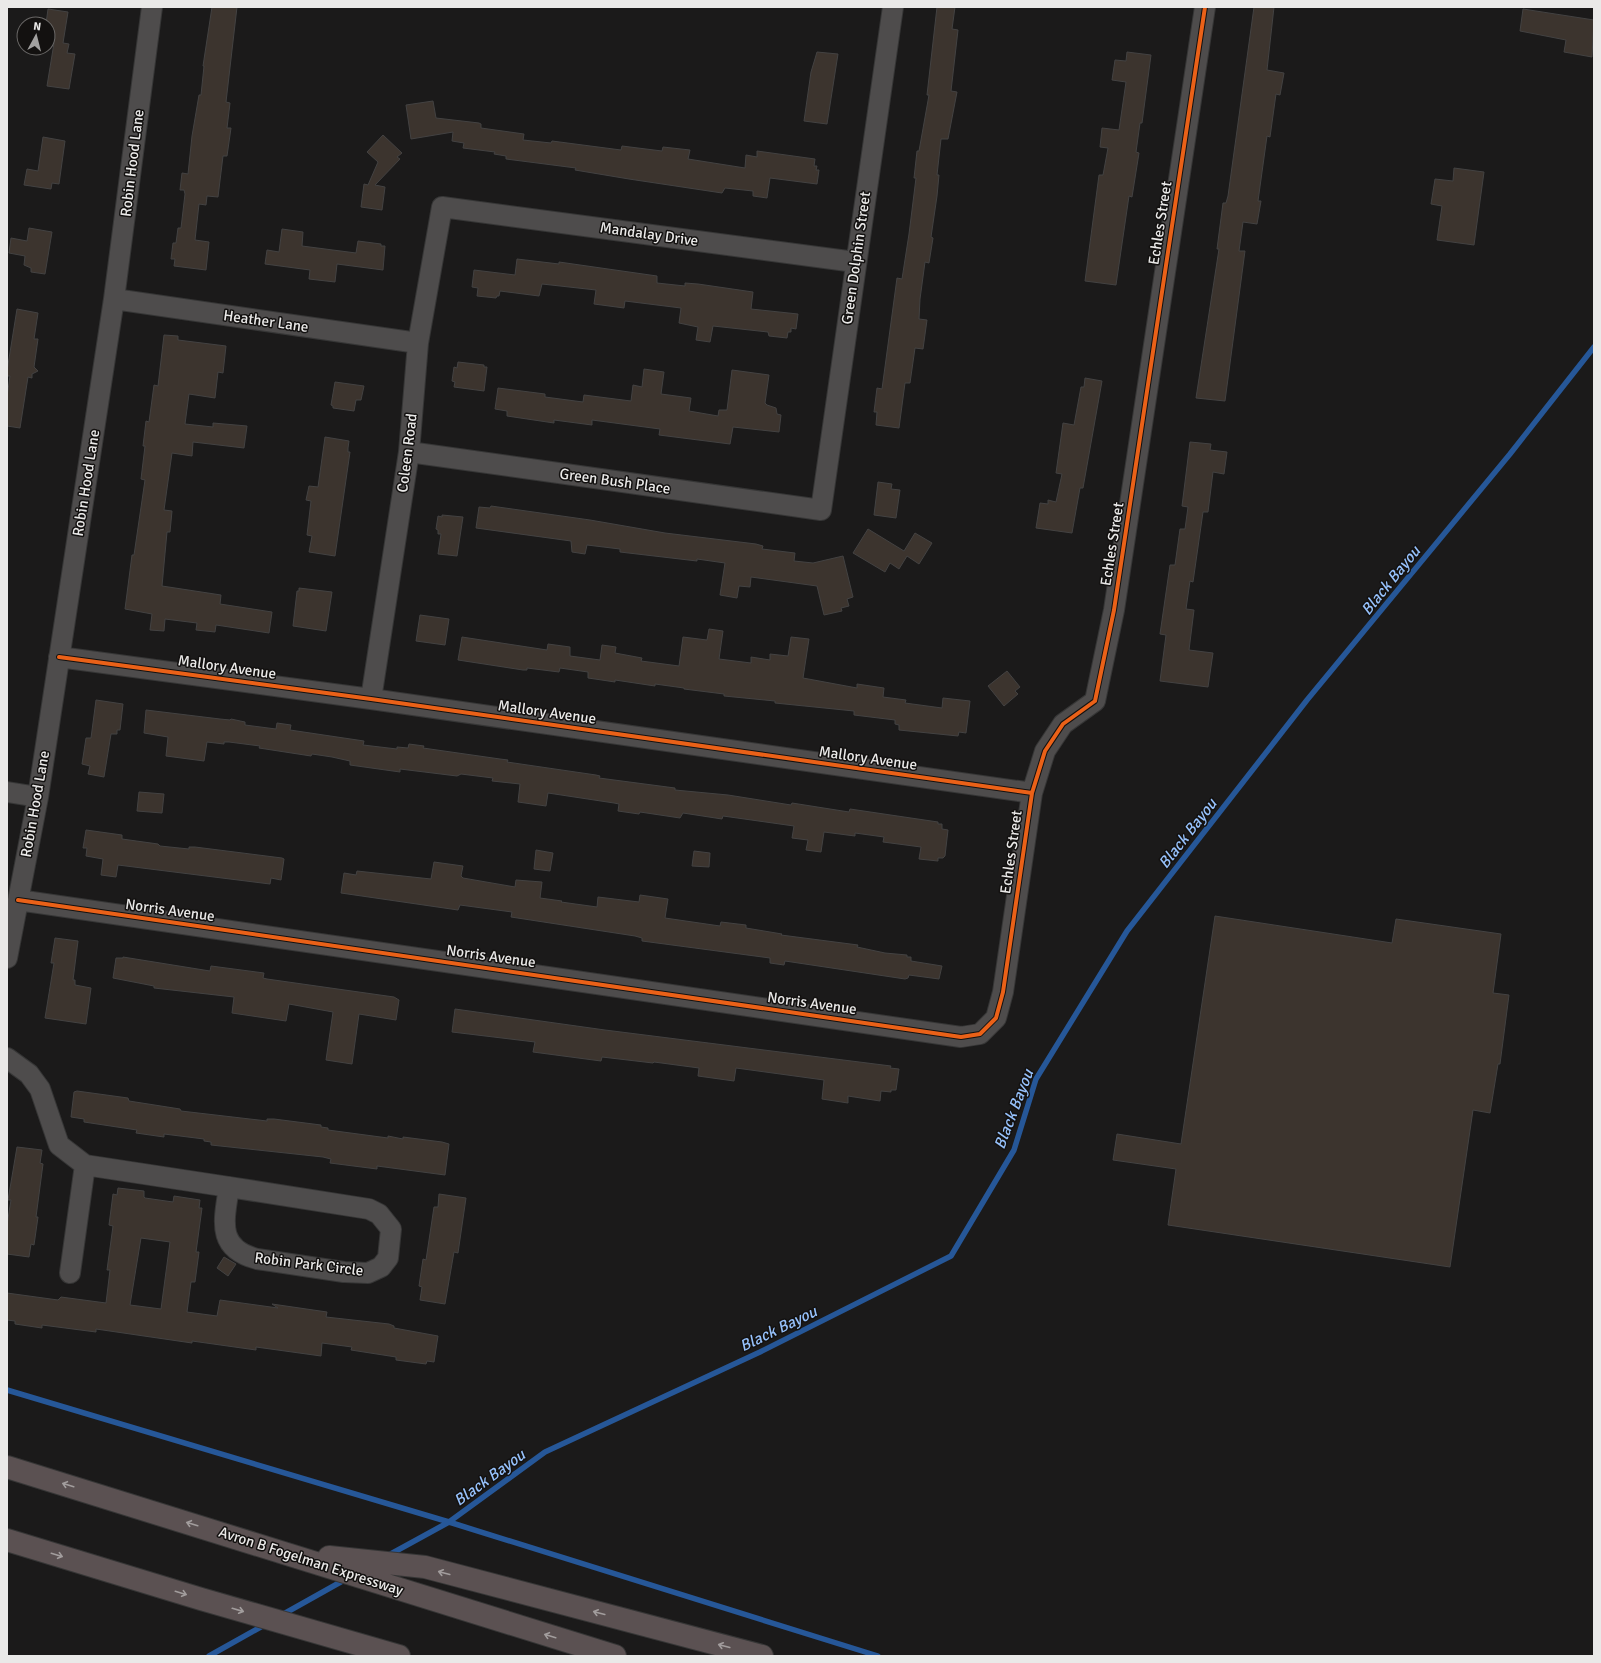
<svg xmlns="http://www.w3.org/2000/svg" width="1601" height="1663" viewBox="0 0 1601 1663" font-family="Signika,sans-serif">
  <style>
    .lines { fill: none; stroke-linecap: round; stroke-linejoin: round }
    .stream { stroke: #265798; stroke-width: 5.5 }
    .building { fill: #3c342e; stroke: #434242; fill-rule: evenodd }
    .minor-casing { stroke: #363636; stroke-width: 22 }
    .motorway-casing { stroke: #363636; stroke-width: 24 }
    .minor { stroke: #4e4c4c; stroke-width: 20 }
    .motorway { stroke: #5b5152; stroke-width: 22 }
    .cycleway-casing { stroke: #131110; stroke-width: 6 }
    .cycleway { stroke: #ea6118; stroke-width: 4 }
    .oneway { stroke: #a29d9d }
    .labels { text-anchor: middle; stroke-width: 3; stroke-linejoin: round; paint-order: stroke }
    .street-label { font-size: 15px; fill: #eae9e8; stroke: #131110 }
    .water-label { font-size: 16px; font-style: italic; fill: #96c1fb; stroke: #131110 }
  </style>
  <rect width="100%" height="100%" fill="#1b1a1a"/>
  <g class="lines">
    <!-- stream -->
    <path class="stream" d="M7,1390L449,1522L878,1656
      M387,1556L449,1522L545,1452L760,1352L951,1256L1014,1150L1036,1079L1127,931L1307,700L1510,454L1594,347
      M280,1616L346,1579
      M209,1656L266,1624"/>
  </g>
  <!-- building -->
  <path class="building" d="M212,7H237L226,102L230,103L227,128H231L227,156H223L218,197L207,196L206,205L199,204L195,240L209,242L206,270L174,266L175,259H171L173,243H176L178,228H181L185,194L184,190H180L182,173L188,174L192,136L199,95H201L204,66H203Z
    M937,7H955L952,29L958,30L951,91L957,92L948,139H941L937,175H939L937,196L931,237L933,238L929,263L925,262L920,299L919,319L927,320L923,349L915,348L910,383H905L899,428L876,425L877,412H874L877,388L882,389L897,278L902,279L909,234L916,178H914L917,151H919L929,95H927Z
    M1254,7H1274L1267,70L1284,73L1280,95L1276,94L1270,137L1267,136L1258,201H1261L1257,224L1243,222L1239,251H1245L1225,401L1196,398L1219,249H1217L1223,203H1226L1228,196Z
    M48,9L68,12L63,43L69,44L67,53L75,54L69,89L47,86L54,43L48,42V24H46Z
    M1523,9L1594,20L1592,57L1564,52L1566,40L1520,31Z
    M817,52L838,54L827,124L804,121L811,72Z
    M1127,52L1151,55L1142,123H1140L1136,152L1139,153L1132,197L1129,196L1116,285L1085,281L1099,175H1103L1108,148L1100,147L1102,128L1119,130L1126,82L1112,80L1115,60L1126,61Z
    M433,101L436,118L479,123L481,124V128L524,134L523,140L551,143L552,141L621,150L622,146L662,151L663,147L690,150L688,159L745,168L746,155L757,157V151L815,159L814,166H817L816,170H819L817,184L770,178L767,198L753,196V191L725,188L722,193L629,179L575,170L576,168L506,159V156L494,154L495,152L463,148L464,143L452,141L453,132L411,139L406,105Z
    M383,135L402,153L397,157L400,159L375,185L385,187L382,210L361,207L364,184L368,185L378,162L367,152Z
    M43,137L65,141L59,184L52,183L51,189L24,185L27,169L38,171Z
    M1454,168L1484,172L1474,245L1437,240L1442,206L1431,204L1435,179L1453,181Z
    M29,228L52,232L45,274L31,272V268L24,265L25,256L9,253L11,238L27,241Z
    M282,229L303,232L302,246L356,253L358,241L381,244V246H385L383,270L337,264L335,282L309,279L310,270L265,264L267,250L279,252Z
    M517,259L559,264V262L657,276V283L685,286V283L698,284L753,292L751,309L798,314L796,329L791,328V332H788L787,338L769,336L768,332L713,326L710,342L696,340L698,327L679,323L681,308L625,301L624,308L594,304L596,290L542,284L539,296L500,291L499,296H497L496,298L477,296L478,288L472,287L474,270L515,275Z
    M17,309L38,313L34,339H38L34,367L38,371L32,374V378L28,377L20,428L7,426V397L10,376H7V371Z
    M164,335L178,336V340L226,346L223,373L218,372L215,398L189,394L185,424L213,427V423L247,426L244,448L193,442L192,456L172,453L164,510L172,511L170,532H167L162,586L221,595L220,604L272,612L269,633L216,625L215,632L196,630L197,623L165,619L164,631L150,630L152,614L125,609L132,555H134L145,480L141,479L145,446H143L146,421L149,422L154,385L158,386Z
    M458,362L484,365V367H487L484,391L454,387L455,382L452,381L454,367L457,368Z
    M644,369L664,372L661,394L691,398L689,411L718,416L719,410H727L732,370L769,375L765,403L767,405L776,408L777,414L781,415L779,432L733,427L730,444L659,435L660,429L592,420V425L554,420V423L507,416V411L495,409L498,388L545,394V397L583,402L584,395L631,401L633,385L642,387Z
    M1085,378L1102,381L1083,488H1080L1072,533L1036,528L1040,503L1048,504V500L1056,502L1062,474L1056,473L1063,423L1074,425L1081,387H1084Z
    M335,382L364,386L361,400H356L354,411L333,408V406L331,405Z
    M325,437L349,441L348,448V452H350L335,556L309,552L312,536L307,535L311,501L306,500L309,486L318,487Z
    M1190,442L1211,444L1210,450L1227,452L1224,474L1213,472L1208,512H1203L1193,582L1190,581L1186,609L1194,610L1189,650L1213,653L1208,687L1160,681L1166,635L1160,634L1170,565H1175L1180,529H1185L1188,507L1182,506Z
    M878,482L892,484L891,489L900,490L896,518L874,515Z
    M491,506L590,520L665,533L756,544L763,546L762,549L795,553L794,561L813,563L843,556L853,597L847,599L849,606L841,608L842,611L824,615L817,586L751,577L750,587L739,586L737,598L720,595L725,563L697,559V561L620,552V549L587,545L585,554L572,552L571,541L476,528L479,507L490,508Z
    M442,515L463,517L457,556L438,554L441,534H438V530L436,529L438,516L442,517Z
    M868,529L904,551L915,533L932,543L919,564L907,556L899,569L890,563L885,572L853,553Z
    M299,588L332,592L326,631L293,626L297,591H299Z
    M420,615L449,619L445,645L416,641Z
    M709,629L723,631L719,659L751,663V657L770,660V654L788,656L791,637L809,639L803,678L857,688V684L884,688L883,697L906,700L905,703L942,708L943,698L970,701L966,733L959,732L958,736L899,730V725L895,724V720L854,715V711L775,703V701L724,696V694L684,689V688L655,684V686L615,680V682L595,679L588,678V672L560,668L559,672L527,668V670H523L458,660L462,637L547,650L548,644L570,647V656L600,660L602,645L616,647L615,653L642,658L641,661L679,666L683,637L707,640Z
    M1007,671L1020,687L1015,691L1018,694L1004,706L988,686Z
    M96,700L123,704L120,730H117V734H111L104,777L88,774L90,766L82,764L86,738H91Z
    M146,710L220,719L230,720L231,719L245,722V725L276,729L277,723L291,725L290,730L364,741L363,745L397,749V747L408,748L409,744L424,746L423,748L500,759L508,760L507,762L596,775L600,776L599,778L675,788V790L728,795L791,805L792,803L849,812L850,809L938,822V824H942V829L948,830L945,856L943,858H938V861L919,859L921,847L883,842L884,837L855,833V836L824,832L821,852L806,850L808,840L792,838L794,826L723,816L722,819L683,813L680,818L640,812L639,814L618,811L619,804L614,803L548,793L546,806L518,802L520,784L492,781L493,778L461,774L457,776L400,769V772L350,765V761L332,757L312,754L311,756L259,748L260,746L229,742H224V744L207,742L204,761L166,756L168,737L144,733Z
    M139,792L164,794L162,813L137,811Z
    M86,830L122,835V839L158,844L160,846L189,849V847H195L282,858L284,859L281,880L271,878L270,884L118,865L116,877L101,875L103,859L86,856L87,848H83Z
    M536,850L553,853L550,871L534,869Z
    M694,851L710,853L709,867L692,866Z
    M434,862L463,866L461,876L463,878L515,887L516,880L542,882L540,898L562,901L561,902L597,907L598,897L639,902L640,895L668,899L665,918L720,926L721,922L746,925V928L782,934L781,935L858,945L857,947L885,953L907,955V957H911V961L942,966L939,979L909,975L908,978L905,979L785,961L784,965L770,963V958L642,941V938L635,936L511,917L512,912L460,905L458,910L341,893L344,873L356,875L357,871L431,879Z
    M1215,916L1392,943L1396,919L1501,934L1493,993L1509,995L1500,1064H1498L1490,1113L1473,1110L1450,1267L1168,1225L1176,1169L1113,1160L1117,1134L1181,1144Z
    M55,938L78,941L73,980H75V985L91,988L86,1024L45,1018L54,963H51Z
    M123,957L210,971L211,966L264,973L263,978L267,979L394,997L399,1000L396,1020L359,1014L352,1064L326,1060L333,1012L289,1004L286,1021L232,1013L234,997L154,988V986L113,978L116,958H123Z
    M455,1009L605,1030L891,1066L890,1068L899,1069L896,1090H891V1092L881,1091L880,1101L848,1096V1103L822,1099L824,1080L736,1068L734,1081L698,1076L699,1068L654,1062L653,1063L602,1057L601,1061L533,1052L535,1042L452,1032Z
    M77,1091L128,1098L129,1101L180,1109L181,1111L267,1121V1119H274L321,1125V1127L328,1128V1130L388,1138V1136L403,1139V1137L442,1142L449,1144L445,1175L377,1166V1169L330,1163L331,1159L323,1157L211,1145V1142L204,1141V1139L164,1134V1137L136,1133L137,1130L84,1122V1119L71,1117L74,1092Z
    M17,1147L42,1150L40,1163L43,1164L36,1217H38L34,1245L31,1244L29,1257L7,1254V1225L11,1200H8Z
    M118,1188L144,1191V1197L145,1198L173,1202L174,1196L200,1200L199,1208H202L196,1252H199L195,1282H191L187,1312L217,1316L220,1300L278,1308L272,1304L327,1312L326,1317L389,1324L394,1326V1328L438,1336L434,1362L427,1361L426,1364L396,1360V1357L351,1350L352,1347L322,1343L321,1356L256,1347V1350L192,1341V1343L96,1329V1332L42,1325V1328L15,1324V1321L7,1320V1293L58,1300L61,1297L106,1303L110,1270H107L113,1226L109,1225L113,1194L117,1195ZM141,1238L170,1242L161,1309L130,1305Z
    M439,1194L466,1198L458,1253L454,1252L445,1304L420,1300L422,1287L419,1286L423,1259L426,1260L434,1207H438Z
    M224,1257L236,1264L228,1276L217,1268Z"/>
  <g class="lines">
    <defs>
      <path id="minor" d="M114,299L418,343
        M409,452L821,510L893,7
        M59,657L371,699L1032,793
        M371,699L409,452L418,343L442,207L855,262
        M7,792L38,797
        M18,900L961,1037L980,1034L996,1018L1003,992L1032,793L1045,751L1063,724L1095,701L1114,610L1205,7
        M7,958L38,797L114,299L152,7
        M7,1058L29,1074L40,1089L59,1145L85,1165L70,1273
        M85,1165L229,1187
        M229,1187L369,1209L379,1214L391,1229L388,1258L381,1267L368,1273L344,1272L257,1259C216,1248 224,1221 229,1187Z"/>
      <path id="motorway" d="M7,1467L615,1656
        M7,1540L201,1599L399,1656
        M329,1557L425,1567L762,1656"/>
    </defs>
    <!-- minor casing -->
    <use href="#minor" class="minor-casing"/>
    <!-- motorway casing -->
    <use href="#motorway" class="motorway-casing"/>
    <!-- minor -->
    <use href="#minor" class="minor"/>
    <!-- motorway -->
    <use href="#motorway" class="motorway"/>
    <defs>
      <path id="cycleway" d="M59,657L371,699L1032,793
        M18,900L961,1037L980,1034L996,1018L1003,992L1032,793L1045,751L1063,724L1095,701L1114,610L1205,7"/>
    </defs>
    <!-- cycleway casing -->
    <use href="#cycleway" class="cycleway-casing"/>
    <!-- cycleway -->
    <use href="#cycleway" class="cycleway"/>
  </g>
  <!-- one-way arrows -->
  <defs><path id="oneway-shaft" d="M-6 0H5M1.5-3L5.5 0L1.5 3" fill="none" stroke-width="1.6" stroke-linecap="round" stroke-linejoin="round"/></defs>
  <g class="oneway">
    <use href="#oneway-shaft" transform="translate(68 1485) rotate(-163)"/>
    <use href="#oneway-shaft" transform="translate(192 1524) rotate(-163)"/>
    <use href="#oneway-shaft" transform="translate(57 1555) rotate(17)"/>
    <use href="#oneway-shaft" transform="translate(444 1573) rotate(-165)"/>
    <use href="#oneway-shaft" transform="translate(181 1593) rotate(17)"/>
    <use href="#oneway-shaft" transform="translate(238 1610) rotate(16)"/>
    <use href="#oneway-shaft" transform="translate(599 1613) rotate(-165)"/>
    <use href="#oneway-shaft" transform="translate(550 1636) rotate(-163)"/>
    <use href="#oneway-shaft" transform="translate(724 1646) rotate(-165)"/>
  </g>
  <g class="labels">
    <!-- street labels -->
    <g class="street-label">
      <text transform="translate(132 163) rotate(-83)" y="5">Robin Hood Lane</text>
      <text transform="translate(1160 223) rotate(-81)" y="5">Echles Street</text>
      <text transform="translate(649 234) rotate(8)" y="5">Mandalay Drive</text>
      <text transform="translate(856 258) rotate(-82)" y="5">Green Dolphin Street</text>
      <text transform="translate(266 321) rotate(8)" y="5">Heather Lane</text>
      <text transform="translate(407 453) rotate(-83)" y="5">Coleen Road</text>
      <text transform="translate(615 481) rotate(8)" y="5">Green Bush Place</text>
      <text transform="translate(86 483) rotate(-81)" y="5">Robin Hood Lane</text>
      <text transform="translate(1112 544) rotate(-81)" y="5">Echles Street</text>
      <text transform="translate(227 667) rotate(8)" y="5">Mallory Avenue</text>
      <text transform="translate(547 712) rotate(8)" y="5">Mallory Avenue</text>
      <text transform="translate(868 758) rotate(8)" y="5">Mallory Avenue</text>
      <text transform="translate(35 804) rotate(-80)" y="5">Robin Hood Lane</text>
      <text transform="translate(1011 852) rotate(-82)" y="5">Echles Street</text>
      <text transform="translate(170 910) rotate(8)" y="5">Norris Avenue</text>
      <text transform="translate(491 956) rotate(8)" y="5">Norris Avenue</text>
      <text transform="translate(812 1003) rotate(8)" y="5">Norris Avenue</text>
      <text transform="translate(309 1264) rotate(7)" y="5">Robin Park Circle</text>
      <text transform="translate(311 1561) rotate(18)" y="5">Avron B Fogelman Expressway</text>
    </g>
    <!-- water labels -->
    <g class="water-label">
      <text transform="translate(1390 580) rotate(-51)" y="6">Black Bayou</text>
      <text transform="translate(1187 833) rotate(-52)" y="6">Black Bayou</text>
      <text transform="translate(1013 1109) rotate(-69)" y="6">Black Bayou</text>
      <text transform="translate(778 1328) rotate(-26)" y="6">Black Bayou</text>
      <text transform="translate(489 1477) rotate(-36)" y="6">Black Bayou</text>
    </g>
  </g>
  <!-- border -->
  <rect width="1601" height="1663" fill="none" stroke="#eae9e8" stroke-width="16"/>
  <!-- north arrow -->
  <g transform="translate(36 36) rotate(7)"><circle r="19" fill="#131110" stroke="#696766"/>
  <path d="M0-3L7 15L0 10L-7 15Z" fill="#a2a1a0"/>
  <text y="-6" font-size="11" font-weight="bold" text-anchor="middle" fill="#eae9e8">N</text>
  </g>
</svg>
